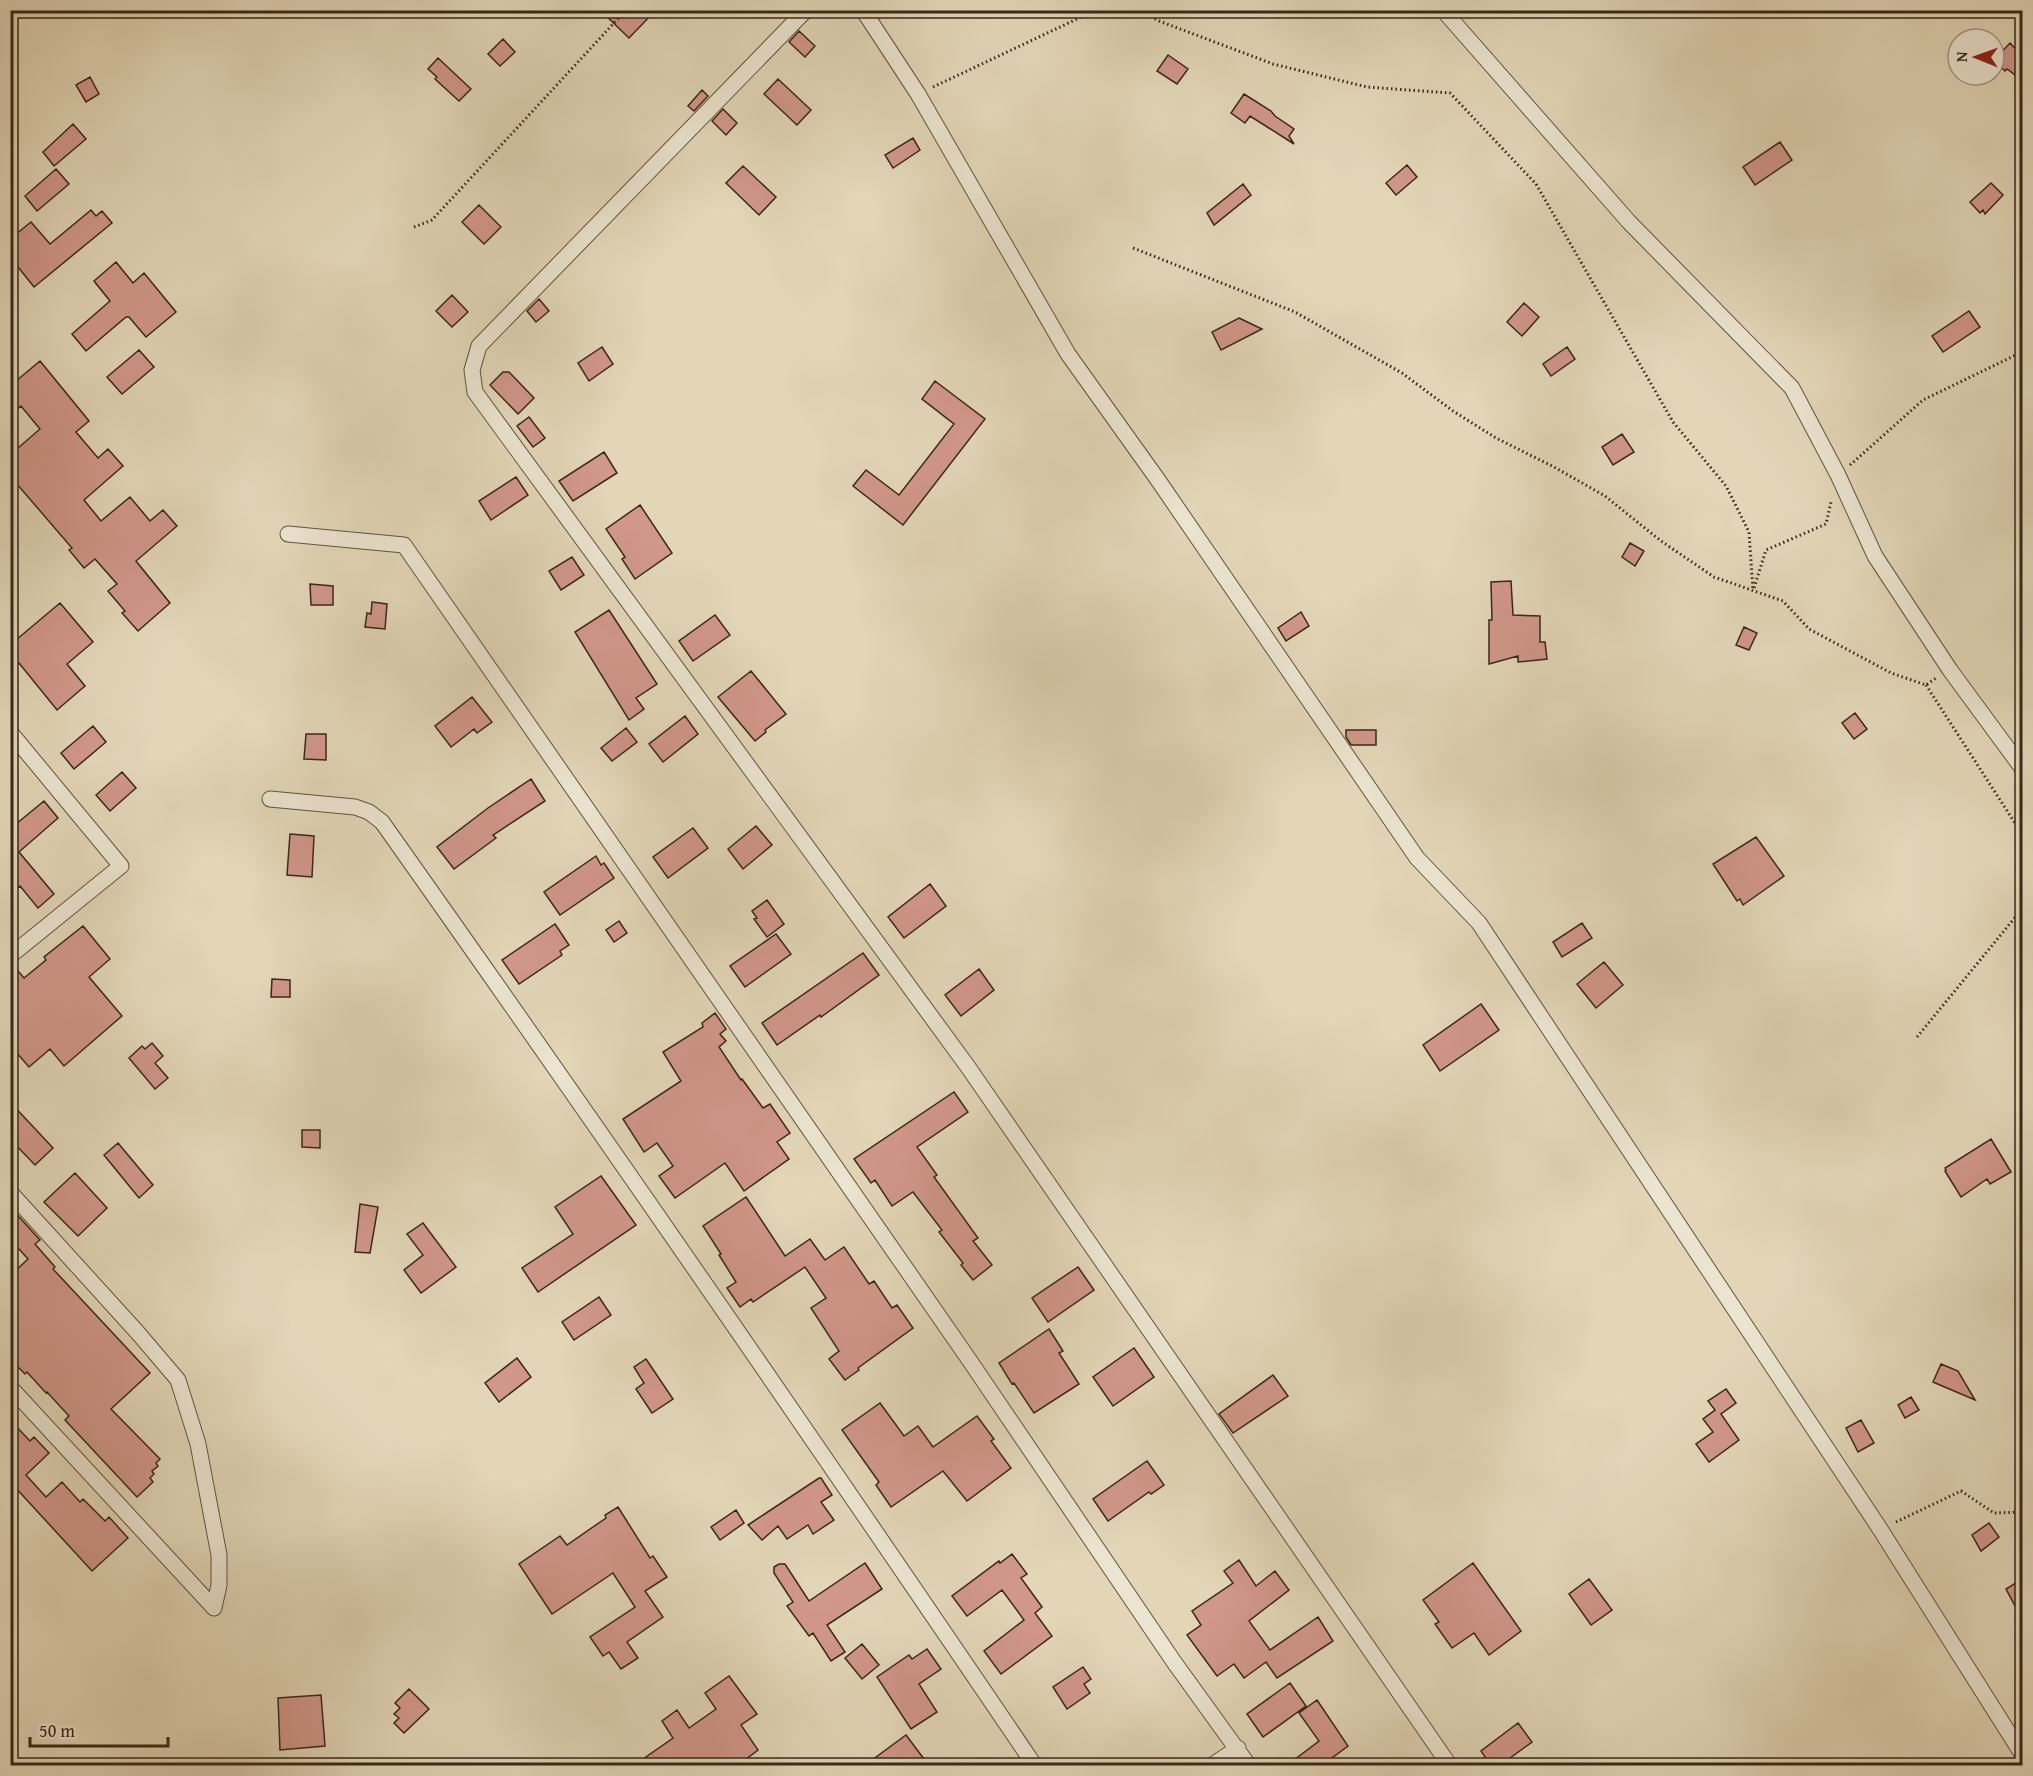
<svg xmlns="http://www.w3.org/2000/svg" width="2033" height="1776" viewBox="0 0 2033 1776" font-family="'Gentium Book Plus',serif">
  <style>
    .building { fill: #d19789; stroke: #392717; stroke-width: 1.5 }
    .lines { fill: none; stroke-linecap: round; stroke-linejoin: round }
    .street-casing { stroke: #63533f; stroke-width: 17 }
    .path { stroke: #392717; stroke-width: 3; stroke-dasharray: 1.5 3; stroke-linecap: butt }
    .street { stroke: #ece4d0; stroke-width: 15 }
  </style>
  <rect width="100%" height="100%" fill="#e2d6b7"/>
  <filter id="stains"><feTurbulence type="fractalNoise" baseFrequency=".00333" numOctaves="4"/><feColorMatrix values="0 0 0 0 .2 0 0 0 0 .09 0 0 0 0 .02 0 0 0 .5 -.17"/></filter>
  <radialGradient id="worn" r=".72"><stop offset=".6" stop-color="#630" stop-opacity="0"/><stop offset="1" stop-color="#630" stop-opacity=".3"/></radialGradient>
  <!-- building -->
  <path class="building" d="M600,10H656L629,38Z
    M799,31L815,46L805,57L789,42Z
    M503,39L515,52L500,66L488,54Z
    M2010,43L2022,56V80L2007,69L2005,71L1994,60Z
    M1168,55L1188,69L1177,84L1157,71Z
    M438,58L471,89L459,101L435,79L437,77L428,69Z
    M90,77L99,94L86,102L76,85Z
    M778,79L811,110L797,125L764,94Z
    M702,90L708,96L694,111L688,106Z
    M1244,94L1271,111L1275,116L1294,129L1289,136L1294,144L1250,116L1245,123L1231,113Z
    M723,109L737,123L726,135L712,121Z
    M73,124L86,139L54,166L43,152Z
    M913,138L920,150L893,168L885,155Z
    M1780,142L1792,160L1755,185L1743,167Z
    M1407,165L1417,177L1396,195L1386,183Z
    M743,166L776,197L759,215L726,183Z
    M56,169L69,184L37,211L25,196Z
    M1991,183L2003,195L1985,214L1983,210L1980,213L1970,202Z
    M1243,184L1251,195L1214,225L1207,213Z
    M479,205L501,227L484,244L462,222Z
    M91,210L96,216L102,211L112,223L34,287L10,257V239L31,222L50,244Z
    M116,262L133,283L144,273L176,312L146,337L129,317H126L86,351L72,334L110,301L94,281Z
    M452,295L468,312L452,327L436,311Z
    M539,299L549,311L536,322L527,311Z
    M1524,303L1539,317L1522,336L1507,322Z
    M1969,311L1980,327L1943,352L1932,336Z
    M1239,318L1262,329L1221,350L1212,332Z
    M602,347L613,364L589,381L578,363Z
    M1567,347L1575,359L1551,376L1543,364Z
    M139,350L154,367L122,394L107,377Z
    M40,361L89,421L76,432L98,458L108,449L123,466L84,500L101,521L130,497L150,521L163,510L177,526L136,561L170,603L138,631L122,613L125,611L108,591L117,584L95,559L84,568L69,550L72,548L10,476V455L40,429L21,406L10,415V386Z
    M503,372H509L534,398L518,414L490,385Z
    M935,381L985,419L903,525L853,486L866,470L899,495L954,424L922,399Z
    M529,417L545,438L533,447L517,426Z
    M1622,434L1634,452L1613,465L1602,447Z
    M604,452L617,473L573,501L559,481Z
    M516,477L528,495L491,520L479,501Z
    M640,505L672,553L635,579L622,559L625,557L606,529Z
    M1630,543L1644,551L1635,566L1622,557Z
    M572,557L584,575L561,590L549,571Z
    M1511,581L1513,615L1540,616V642H1545L1547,659L1518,662V656L1489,664V620H1492L1491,582Z
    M310,584L333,586V605H311Z
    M372,602L387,604L385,629L365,627L367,613L371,614Z
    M60,603L93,642L67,664L85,686L57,710L19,663L10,670V645Z
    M609,610L657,684L636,698L644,709L629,720L575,632Z
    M1301,612L1309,626L1286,641L1278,628Z
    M715,615L730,635L693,661L679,641Z
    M1744,627L1757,633L1749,650L1736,645Z
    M751,671L786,714L765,730L766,732L755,741L718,697Z
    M472,697L492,722L477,733L474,729L451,747L435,726Z
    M1855,713L1867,729L1854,739L1842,723Z
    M685,716L698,734L663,762L649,744Z
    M93,726L106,742L74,769L61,753Z
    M626,728L637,742L612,761L601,748Z
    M1346,730H1376V745H1351L1346,737Z
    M306,734H326V760L304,759Z
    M122,772L136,788L110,811L96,795Z
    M531,779L545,801L493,835L496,838L454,869L437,847L488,808Z
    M44,801L58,818L19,852L54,894L38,908L20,886L10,894V829Z
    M756,826L772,845L743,869L728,849Z
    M693,828L708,848L668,878L653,857Z
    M290,834L314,836L312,877L287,875Z
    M1756,837L1784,876L1743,905L1740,899L1737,901L1713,864Z
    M596,856L601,865L604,863L614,878L560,915L544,892Z
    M930,884L946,906L904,938L888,917Z
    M767,900L784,924L767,937L754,919L757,918L752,911Z
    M619,921L627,933L614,942L606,930Z
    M1582,923L1592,938L1562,957L1553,942Z
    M555,924L569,945L560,951L562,955L519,984L502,960Z
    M83,926L110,959L89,977L122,1016L64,1066L50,1049L29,1067L10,1045V966L13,965L24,978L46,960L44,957Z
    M776,934L791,954L745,987L730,966Z
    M863,953L879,975L821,1017L820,1015L777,1045L762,1023Z
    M1604,962L1623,985L1596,1008L1577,984Z
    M979,969L994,990L961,1016L945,995Z
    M272,979L290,980V997H271Z
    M1481,1004L1499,1030L1440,1071L1423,1045Z
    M715,1013L726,1029L720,1034L726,1041L719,1047L741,1080L742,1079L763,1108L770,1104L790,1133L777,1142L789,1159L744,1191L725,1163L675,1198L659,1176L673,1166L657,1143L644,1152L623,1119L681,1081L663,1052L703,1027L702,1023Z
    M152,1043L163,1056L155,1063L168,1078L155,1089L129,1058L142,1046L145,1049Z
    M954,1092L968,1112L917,1147L937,1175L934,1177L978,1238L973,1241L992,1265L973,1280L961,1265L963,1263L939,1232L942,1230L913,1192L892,1206L875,1180L871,1183L854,1159Z
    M10,1102L53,1148L35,1165L10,1139Z
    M302,1130H320V1148L302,1147Z
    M1991,1139L2011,1172L1990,1184L1987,1179L1961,1197L1945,1171L1946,1170L1945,1168Z
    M118,1143L153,1185L139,1198L104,1155Z
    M75,1173L107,1208L78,1236L44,1202Z
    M601,1176L636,1225L538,1292L522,1268L573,1234L555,1207Z
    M746,1197L785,1256L810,1239L825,1260L844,1247L869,1284L874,1281L892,1308L897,1305L913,1328L858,1368L859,1370L845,1380L829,1359L839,1351L811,1308L826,1298L805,1267L753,1302L751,1299L740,1307L727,1288L736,1282L719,1255L721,1254L703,1226Z
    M360,1204L378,1207L370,1253L355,1252Z
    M10,1207L40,1240L35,1244L55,1267L53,1269L150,1373L111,1409L160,1459L156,1463L158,1466L152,1471L154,1474L150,1478L153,1482L137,1497L65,1420L69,1416L47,1392L46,1393L27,1372L25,1374L10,1359V1276L28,1259L10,1239Z
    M423,1223L456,1267L421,1293L404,1270L423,1255L407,1234Z
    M1078,1267L1094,1290L1048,1322L1032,1298Z
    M599,1297L611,1315L574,1340L562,1322Z
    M1049,1329L1063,1351L1059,1353L1079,1384L1034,1413L1014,1383L1012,1384L999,1363Z
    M1134,1348L1154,1377L1113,1406L1093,1377Z
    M517,1358L531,1377L499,1402L485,1383Z
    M646,1359L673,1399L652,1413L636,1389L644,1383L634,1367Z
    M1941,1364L1958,1371L1975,1400L1933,1382Z
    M1273,1375L1288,1396L1233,1433L1219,1414Z
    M1726,1389L1736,1403L1721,1414L1739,1440L1709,1462L1696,1444L1713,1432L1703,1419L1715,1410L1708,1401Z
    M1911,1397L1919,1410L1905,1418L1898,1405Z
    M880,1403L904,1436L918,1426L933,1447L977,1416L994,1439L991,1441L1011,1468L967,1501L943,1471L891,1507L876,1485L879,1482L842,1430Z
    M10,1420L30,1441L34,1437L49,1453L26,1475L46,1497L62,1482L80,1502L83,1499L105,1521L109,1517L128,1538L92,1571L14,1486L10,1489Z
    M1861,1420L1874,1443L1858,1452L1846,1428Z
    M1147,1461L1164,1485L1151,1494L1149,1492L1108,1521L1093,1499Z
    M819,1478H821L832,1495L821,1502L834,1520L813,1534L808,1525L787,1539L778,1526L762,1540L748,1525Z
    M618,1507L650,1558L653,1556L667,1577L645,1591L663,1617L627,1642L638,1658L621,1669L609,1652L603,1656L590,1637L635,1607L613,1573L552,1614L519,1564L560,1536L567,1545L606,1518L605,1515Z
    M736,1510L744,1523L720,1540L711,1527Z
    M1989,1523L1999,1537L1981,1551L1972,1535Z
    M1012,1554L1027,1574L1021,1578L1042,1607L1035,1613L1052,1636L1001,1674L984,1651L1024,1620L1002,1590L967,1616L952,1596L999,1561L1000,1563Z
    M1239,1560L1256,1586L1275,1571L1289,1590L1249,1621L1270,1650L1318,1617L1333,1641L1277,1678L1266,1662L1244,1678L1234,1664L1217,1676L1187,1635L1201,1625L1192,1611L1233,1583L1224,1571Z
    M865,1563L882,1589L827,1625L845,1652L831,1661L813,1633L809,1636L787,1606L793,1602L774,1573V1567L779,1564H785L809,1601Z
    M1473,1563L1521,1631L1489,1655L1474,1633L1452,1648L1435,1624L1439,1622L1423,1600Z
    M1589,1579L1612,1610L1591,1625L1569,1594Z
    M2022,1579V1619L2006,1589Z
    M862,1644L879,1665L862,1679L845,1658Z
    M927,1649L941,1669L919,1684L937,1712L911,1729L877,1677L909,1655L912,1659Z
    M1083,1667L1091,1679L1084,1684L1090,1693L1067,1709L1053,1687Z
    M729,1676L757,1714L741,1725L758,1750L737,1766H633L673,1738L662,1721L677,1710L689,1728L716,1709L705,1693Z
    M1290,1683L1306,1706L1263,1737L1247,1714Z
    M409,1689L429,1709L404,1733L394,1723L399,1718L394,1714L400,1708L395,1703Z
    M321,1695L325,1746L280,1750L278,1698Z
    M1317,1700L1348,1746L1332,1758L1338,1766H1286L1319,1741L1299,1713Z
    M1518,1723L1532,1742L1499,1766H1491L1481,1751Z
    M906,1735L924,1759L916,1766H864Z"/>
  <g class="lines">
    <defs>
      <path id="street" d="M806,10L479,346L472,370L475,392L968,1067L1450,1766
        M863,10L918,94L1068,354L1158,480L1417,858L1479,923L1880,1529L2022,1754
        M1443,10L1629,222L1792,388L1838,475L1875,556L1950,670L2022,768
        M288,534L404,545L970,1361L1174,1662L1249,1766
        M10,732L121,866L10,956
        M270,799L355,807L369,812L382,822C603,1134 820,1449 1035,1766
        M10,1192L138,1333L178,1380L198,1444L219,1555V1585L214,1608
        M10,1387L214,1608
        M1211,1766L1238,1748"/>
    </defs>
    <!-- street casing -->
    <use href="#street" class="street-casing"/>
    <!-- path -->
    <path class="path" d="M1139,10L1159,21L1273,64L1367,87L1450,93L1536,184L1673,422L1726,486L1749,532L1753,590
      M1470,17L1476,10
      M933,87L1096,10
      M414,227L432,220L626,10
      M1133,248L1295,312L1402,373L1453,411L1496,438L1554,467L1605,496L1661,541L1714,577L1783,601L1809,629L1891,673L1926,685L1936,678
      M1850,465L1923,400L2022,352
      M1754,588L1766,550L1826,524L1831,502
      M1926,685L2022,834
      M1917,1037L2022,909
      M1896,1522L1961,1491L1994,1513L2022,1512"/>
    <!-- street -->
    <use href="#street" class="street"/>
  </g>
  <!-- margin -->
  <rect width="2033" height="1776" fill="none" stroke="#e2d6b7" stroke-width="36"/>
  <rect x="12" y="12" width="2009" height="1752" fill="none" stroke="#392717" stroke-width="3"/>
  <rect x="18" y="18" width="1997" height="1740" fill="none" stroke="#392717" stroke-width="1.5"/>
  <!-- north arrow -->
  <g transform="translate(1976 57) rotate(271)"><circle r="28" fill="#ece4d0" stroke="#a49886" stroke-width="1.5"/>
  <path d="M0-4.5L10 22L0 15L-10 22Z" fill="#8f2418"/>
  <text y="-9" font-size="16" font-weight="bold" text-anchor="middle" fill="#392717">N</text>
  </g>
  <!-- scale -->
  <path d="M30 1737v9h138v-9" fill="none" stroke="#392717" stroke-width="3"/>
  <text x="39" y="1737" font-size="18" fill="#392717" stroke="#ece4d0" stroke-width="4.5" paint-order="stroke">50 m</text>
  <rect width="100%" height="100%" filter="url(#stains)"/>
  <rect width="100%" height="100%" fill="url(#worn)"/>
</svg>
